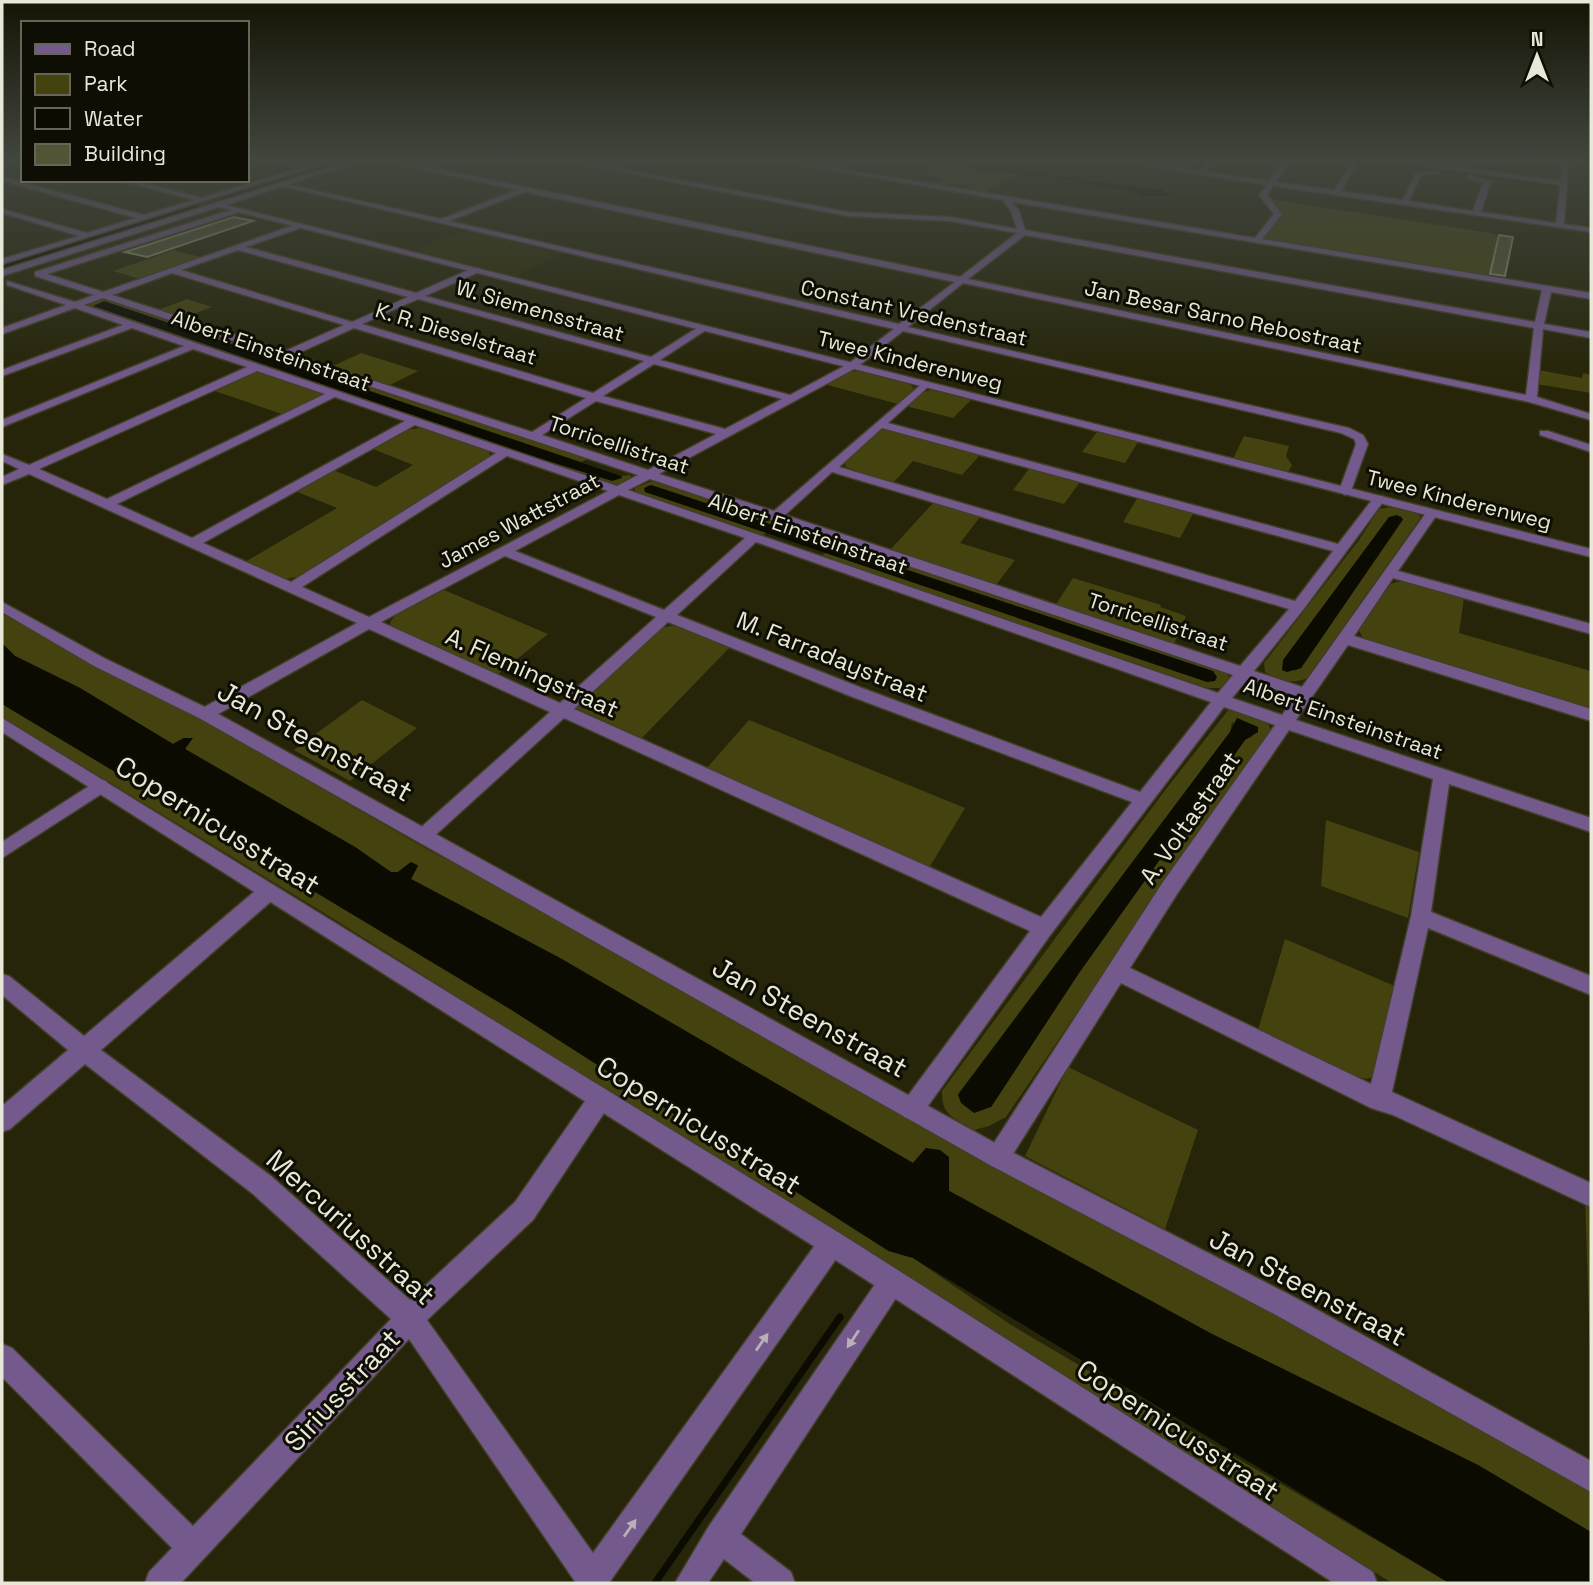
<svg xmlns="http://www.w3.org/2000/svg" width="1593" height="1585" viewBox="0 0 1593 1585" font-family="'Space Grotesk',sans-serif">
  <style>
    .built { fill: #2d2c07 }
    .green { fill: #444310; fill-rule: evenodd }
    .water { fill: #0b0b01 }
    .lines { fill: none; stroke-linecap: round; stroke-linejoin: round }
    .stream-far1 { stroke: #0b0b01; stroke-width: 2 }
    .stream { stroke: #0b0b01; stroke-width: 7 }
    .building { fill: #535436; stroke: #8a8b6b; stroke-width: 2 }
    .minor-casing { stroke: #414026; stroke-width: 3 }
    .tertiary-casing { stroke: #414026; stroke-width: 3 }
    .minor { fill: #73598c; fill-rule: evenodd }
    .tertiary { fill: #73598c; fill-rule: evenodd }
    .oneway { fill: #b9afb9 }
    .labels { text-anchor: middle; stroke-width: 6; stroke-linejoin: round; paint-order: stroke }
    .far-street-label { font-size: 21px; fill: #e7e8d7; stroke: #0e0e04 }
    .street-label { font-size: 24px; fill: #e7e8d7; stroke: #0e0e04 }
    .near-street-label { font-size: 28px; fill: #e7e8d7; stroke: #0e0e04 }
  </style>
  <rect width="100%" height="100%" fill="#262509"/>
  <!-- built -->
  <path class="built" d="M469,230L567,252L516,276L412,251Z"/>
  <!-- green -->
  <path class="green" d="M939,164H947L985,172L993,170L1020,173C1008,181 997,184 985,193L964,190L970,185C956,182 948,188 934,185L944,178L925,175Z
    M1269,199L1491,233L1498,236L1490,278L1268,240L1264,237L1281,213Z
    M195,204L207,205L206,207L2,271V269L202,206L195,205L2,265Z
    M174,250L204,258L143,280L113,271Z
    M100,299L108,300L587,459L581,462L297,367L94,305L401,410L622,478L621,476L630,475L632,478L625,483L609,485L86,305Z
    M187,299L212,307L183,318L158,310Z
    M361,353L418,371L388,386L331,367Z
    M1538,370L1582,378L1583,373L1591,375V393L1537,384Z
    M857,371L909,384L914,388L898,404L824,384L846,373Z
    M257,372L320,393L321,395L285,415L212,390Z
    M931,390L971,400L953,418L906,406L920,393Z
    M420,428L488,451L491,457L303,576L285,579L245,562L337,508L295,491L333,470L376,487L413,465L373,449L405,430Z
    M886,429L980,455L962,475L913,461L893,483L846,467L844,462L876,431Z
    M1097,432L1138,442L1125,463L1082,452Z
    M1244,436L1289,446L1286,456L1292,465L1288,472L1233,459Z
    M1029,469L1080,482L1064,504L1013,490Z
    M652,481L1224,669L1231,680L1225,688H1208L821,557L826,552L1113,649L919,574L651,485L767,532L762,536L634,493L635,488Z
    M1138,497L1194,512L1180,538L1123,522Z
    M934,502L980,517L960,543L1015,560L996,585L890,550Z
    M1391,507L1416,513L1421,517L1307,678C1293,685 1277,680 1265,672L1264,663L1359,540L1379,509ZM1401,516L1403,520L1301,668L1294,671L1370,544L1389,517Z
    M1073,578L1161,605L1160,607L1186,616L1174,644L1055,606Z
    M1396,582H1405L1464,598L1459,633L1591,671V712L1365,641L1358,629L1391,584Z
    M444,590L548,634L497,675L391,626L390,622L395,616Z
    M2,614L223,732L432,852L585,930L1489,1432L1591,1492V1532L1478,1465L1212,1334L948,1190L949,1157L926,1148L913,1163L560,958L411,879L418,865L411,862L398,872H391L355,847L185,749L184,738L173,744L80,688L15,656L2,643Z
    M680,624L732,645L642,738L573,707L661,628Z
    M362,700L417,728L350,781L294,750Z
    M2,704L510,1009L888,1251L913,1258L1011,1325L1449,1583H1392L324,913L2,717Z
    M1230,708L1267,721L1272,732L1214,811L1006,1117L989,1126L974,1130C955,1118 941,1116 942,1091L1166,789ZM1232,722L1253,736L1245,740L1079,973L991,1107L958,1094L1230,732Z
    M749,720L965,808L929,868L706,769Z
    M1326,820L1419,852L1408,918L1321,886Z
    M1285,939L1397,987L1380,1073L1367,1079L1349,1075L1258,1030Z
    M1068,1067L1198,1130L1165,1229L1025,1156Z
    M1585,1197L1591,1200V1381Z"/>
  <!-- water -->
  <path class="water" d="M346,159H356L225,200L218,199Z
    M1345,159L1550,184V186Z
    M1080,180L1163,190L1171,196H1141L1134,192L1077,183Z
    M196,205L203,206L2,269V265Z
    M104,301L621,476L622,478L612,481L541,459L93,306Z
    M651,485L1213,671L1217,677L1215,681L1207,682L645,492L644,488Z
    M1397,515L1403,519L1301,668L1287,672L1282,670L1283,660L1389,517Z
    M2,643L15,656L80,688L173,744L184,738H193L185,749L355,847L391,872H398L411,862L418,866L411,879L560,958L913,1163L926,1148L940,1150L949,1157V1191L1212,1334L1478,1465L1591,1532V1583H1449L913,1258L889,1251L510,1009L2,704Z
    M1237,718L1258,727V732L1245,740L1079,973L991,1107L974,1113L961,1103L958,1095L1182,796L1230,732Z"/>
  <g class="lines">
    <!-- stream-far1 -->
    <path class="stream-far1" d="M1004,171L1080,180"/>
    <!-- stream -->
    <path class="stream" d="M655,1583L840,1317"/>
  </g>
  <!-- building -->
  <path class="building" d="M234,217L253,221L147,257L125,252Z
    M1499,235L1513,237L1505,276L1490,274Z"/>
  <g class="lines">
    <defs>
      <path id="minor" d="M265,158C279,158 292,165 306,165C317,165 329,158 341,158L2,264V259L79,236L2,213V209L87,233L136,218L2,181V177L144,215L194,200L118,180H131L202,198L300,168Z
        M371,158H386L960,277L1017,233L950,221L848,216L550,158H566L848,212L950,217L1017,229L1011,211L1003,200L759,158H777L1255,238L1274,214L1259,195L1267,185L1095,158H1115L1199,171L1212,158H1219L1205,172L1269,181L1285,158H1292L1276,182L1334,190L1351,165L1324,158H1339L1358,164L1341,191L1403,200L1416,172L1438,171L1440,174L1421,175L1409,201L1473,211L1483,183L1467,178L1469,175L1491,182L1481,212L1556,223L1560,185L1370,158H1391L1560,181L1563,158H1569L1564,224L1591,228V232L1273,186L1267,195L1282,214L1262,239L1591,293V299L1551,292L1544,324L1591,332V338L1543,329L1537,397L1591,414V420L1529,402L963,283L908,327L1349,428L1363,435L1368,444L1351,491L1345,495L1339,491L1356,444L1354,439L1341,433L903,331L856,368L659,474L774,511L924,382L928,383V387L888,423L1338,544L1375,496H1383V502L1303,610L1254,671L1302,687L1428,510L1432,509L1438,513L1398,571L1591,624V634L1393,578L1354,636L1591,709V721L1348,645L1296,720L1591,818V832L1449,784L1431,912L1591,976V995L1428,928L1392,1092L1591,1183V1207L1393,1115L1371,1108L1121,983L1006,1165L998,1169L990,1165L986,1157L990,1149L1163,882L1275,725L1224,707L1051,934L920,1117L912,1120L904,1117L901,1109L904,1101L1030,931L564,718L430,840H418L415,835L418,830L550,712L369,629L211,718H199L197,714L199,710L357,623L29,474L2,485V477L19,469L2,461V454L29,465L247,367L193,349L2,427V420L184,346L132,328L2,376V370L123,325L75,308L2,334V328L66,305L7,285V281L75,302L94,295L35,276V272L237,208L240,212L47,274L103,292L300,223L303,227L246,247L416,293L473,268H479V272L425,296L651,357L700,326H706V330L660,360L790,395L848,364L894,329L278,185L282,183L441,219L517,190ZM525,192L955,282L899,324L449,221ZM1012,202L1542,290L1535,322L1025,230L1019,211ZM1025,235L1534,328L1526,395L968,279ZM238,250L408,297L352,322L181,270ZM172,273L344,325L285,351L112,295ZM103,298L638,475L617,486L84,305ZM418,299L644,361L593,393L362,324ZM354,328L586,398L532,432L294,355ZM654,364L782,399L725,429L603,396ZM257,371L325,394L107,499L39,469ZM335,397L405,421L192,538L117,504ZM596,401L716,434L648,470L542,435ZM415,425L496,453L291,582L203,543ZM882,428L1333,551L1295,601L839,467ZM507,456L608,491L369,617L302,587ZM832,472L1289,609L1240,666L785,515ZM650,479L1233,675L1218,693L628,490ZM619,495L745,538L664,610L515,551ZM756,542L1211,702L1140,792L862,688L677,615ZM505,556L656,617L560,703L381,622ZM668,622L850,696L1132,802L1041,917L574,709ZM1247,680L1296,696L1282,715L1232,698ZM1289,730L1433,779L1411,916L1371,1084L1130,968L1177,894Z
        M1540,431H1548L1591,445V452L1540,435Z
        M100,779L106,781L109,786L106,791L2,858V842Z
        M268,884L275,886L278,892L275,898L101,1050L271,1176L410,1300L515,1202L592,1091L600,1088L608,1091L611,1099L608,1107L533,1220L427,1320L593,1553L823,1234L832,1230L841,1234L845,1243L841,1252L609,1583H576L409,1339L181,1583H145L149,1572L172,1548L2,1377V1344L12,1348L193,1526L391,1319L253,1194L85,1064L10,1129L2,1132V1106L68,1050L2,995V974L9,976L84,1036L261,886Z
        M891,1270L900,1274L904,1283L900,1292L741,1534L791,1572L795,1583H755L724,1559L708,1583H675L709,1526L882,1274Z"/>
      <path id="tertiary" d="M359,158H370L226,205L1591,549V557L219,207L2,276V270Z
        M2,602L104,658L211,710L1006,1149L1294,1297L1591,1461V1492L1276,1315L990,1165L199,718L94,666L2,612Z
        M2,718L841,1234L1373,1572L1377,1583H1334L823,1252L2,732Z"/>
    </defs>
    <!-- minor casing -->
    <use href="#minor" class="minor-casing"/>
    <!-- tertiary casing -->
    <use href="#tertiary" class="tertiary-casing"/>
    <!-- minor -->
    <use href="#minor" class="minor"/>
    <!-- tertiary -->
    <use href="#tertiary" class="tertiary"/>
  </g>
  <!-- one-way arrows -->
  <defs><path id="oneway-solid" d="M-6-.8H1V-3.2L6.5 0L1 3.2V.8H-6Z" transform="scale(1.75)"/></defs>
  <g class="oneway">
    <use href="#oneway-solid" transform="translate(853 1339) rotate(124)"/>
    <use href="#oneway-solid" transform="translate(762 1342) rotate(-55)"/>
    <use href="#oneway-solid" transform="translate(630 1528) rotate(-55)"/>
  </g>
  <!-- sky -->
  <linearGradient id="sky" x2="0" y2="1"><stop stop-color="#151405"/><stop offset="0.42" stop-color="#41463e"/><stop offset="1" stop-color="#41463e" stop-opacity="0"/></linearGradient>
  <rect width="1593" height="380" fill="url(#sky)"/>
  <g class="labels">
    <!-- far-street labels -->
    <g class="far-street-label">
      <text transform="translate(540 311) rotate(16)" y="7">W. Siemensstraat</text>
      <text transform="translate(914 313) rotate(13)" y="7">Constant Vredenstraat</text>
      <text transform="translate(1223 317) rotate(12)" y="7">Jan Besar Sarno Rebostraat</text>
      <text transform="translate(456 334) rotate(17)" y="7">K. R. Dieselstraat</text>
      <text transform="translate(271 351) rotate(19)" y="7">Albert Einsteinstraat</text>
      <text transform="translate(910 361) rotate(14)" y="7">Twee Kinderenweg</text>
      <text transform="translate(619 445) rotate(18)" y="7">Torricellistraat</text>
      <text transform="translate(1459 500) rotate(14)" y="7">Twee Kinderenweg</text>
      <text transform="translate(519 521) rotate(-28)" y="7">James Wattstraat</text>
      <text transform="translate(808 534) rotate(19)" y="7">Albert Einsteinstraat</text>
      <text transform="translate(1158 622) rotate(18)" y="7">Torricellistraat</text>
      <text transform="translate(1343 719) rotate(19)" y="7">Albert Einsteinstraat</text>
    </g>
    <!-- street labels -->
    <g class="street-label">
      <text transform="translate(832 657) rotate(22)" y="8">M. Farradaystraat</text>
      <text transform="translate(532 673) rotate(24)" y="8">A. Flemingstraat</text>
      <text transform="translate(1190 818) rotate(-55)" y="8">A. Voltastraat</text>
    </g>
    <!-- near-street labels -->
    <g class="near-street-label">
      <text transform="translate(315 741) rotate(29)" y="10">Jan Steenstraat</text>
      <text transform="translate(218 825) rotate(32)" y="10">Copernicusstraat</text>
      <text transform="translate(810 1017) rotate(29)" y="10">Jan Steenstraat</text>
      <text transform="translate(699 1125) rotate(32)" y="10">Copernicusstraat</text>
      <text transform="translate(351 1227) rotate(42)" y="10">Mercuriusstraat</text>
      <text transform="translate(1308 1287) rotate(28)" y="10">Jan Steenstraat</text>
      <text transform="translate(342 1390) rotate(-47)" y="10">Siriusstraat</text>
      <text transform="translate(1178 1430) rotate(33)" y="10">Copernicusstraat</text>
    </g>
  </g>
  <!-- border -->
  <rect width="1593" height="1585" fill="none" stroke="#e7e8d7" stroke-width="7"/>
  <!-- legend -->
  <rect x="21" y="21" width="228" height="161" fill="#0e0e04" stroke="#656558" stroke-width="2"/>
  <rect x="35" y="44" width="35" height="10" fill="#73598c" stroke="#656558" stroke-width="2"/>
  <text x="84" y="56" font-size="21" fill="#e7e8d7">Road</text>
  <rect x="35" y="74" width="35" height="21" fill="#444310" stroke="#656558" stroke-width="2"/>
  <text x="84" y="91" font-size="21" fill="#e7e8d7">Park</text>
  <rect x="35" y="108" width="35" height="21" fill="#0b0b01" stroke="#656558" stroke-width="2"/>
  <text x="84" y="126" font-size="21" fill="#e7e8d7">Water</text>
  <rect x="35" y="144" width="35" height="21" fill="#535436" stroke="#656558" stroke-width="2"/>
  <text x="84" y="161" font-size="21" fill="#e7e8d7">Building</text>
  <!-- north arrow -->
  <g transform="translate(1537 56)" stroke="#0e0e04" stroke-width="5" paint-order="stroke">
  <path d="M0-5L12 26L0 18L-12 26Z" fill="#e7e8d7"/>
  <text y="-10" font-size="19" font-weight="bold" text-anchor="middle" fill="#e7e8d7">N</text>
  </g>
</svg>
